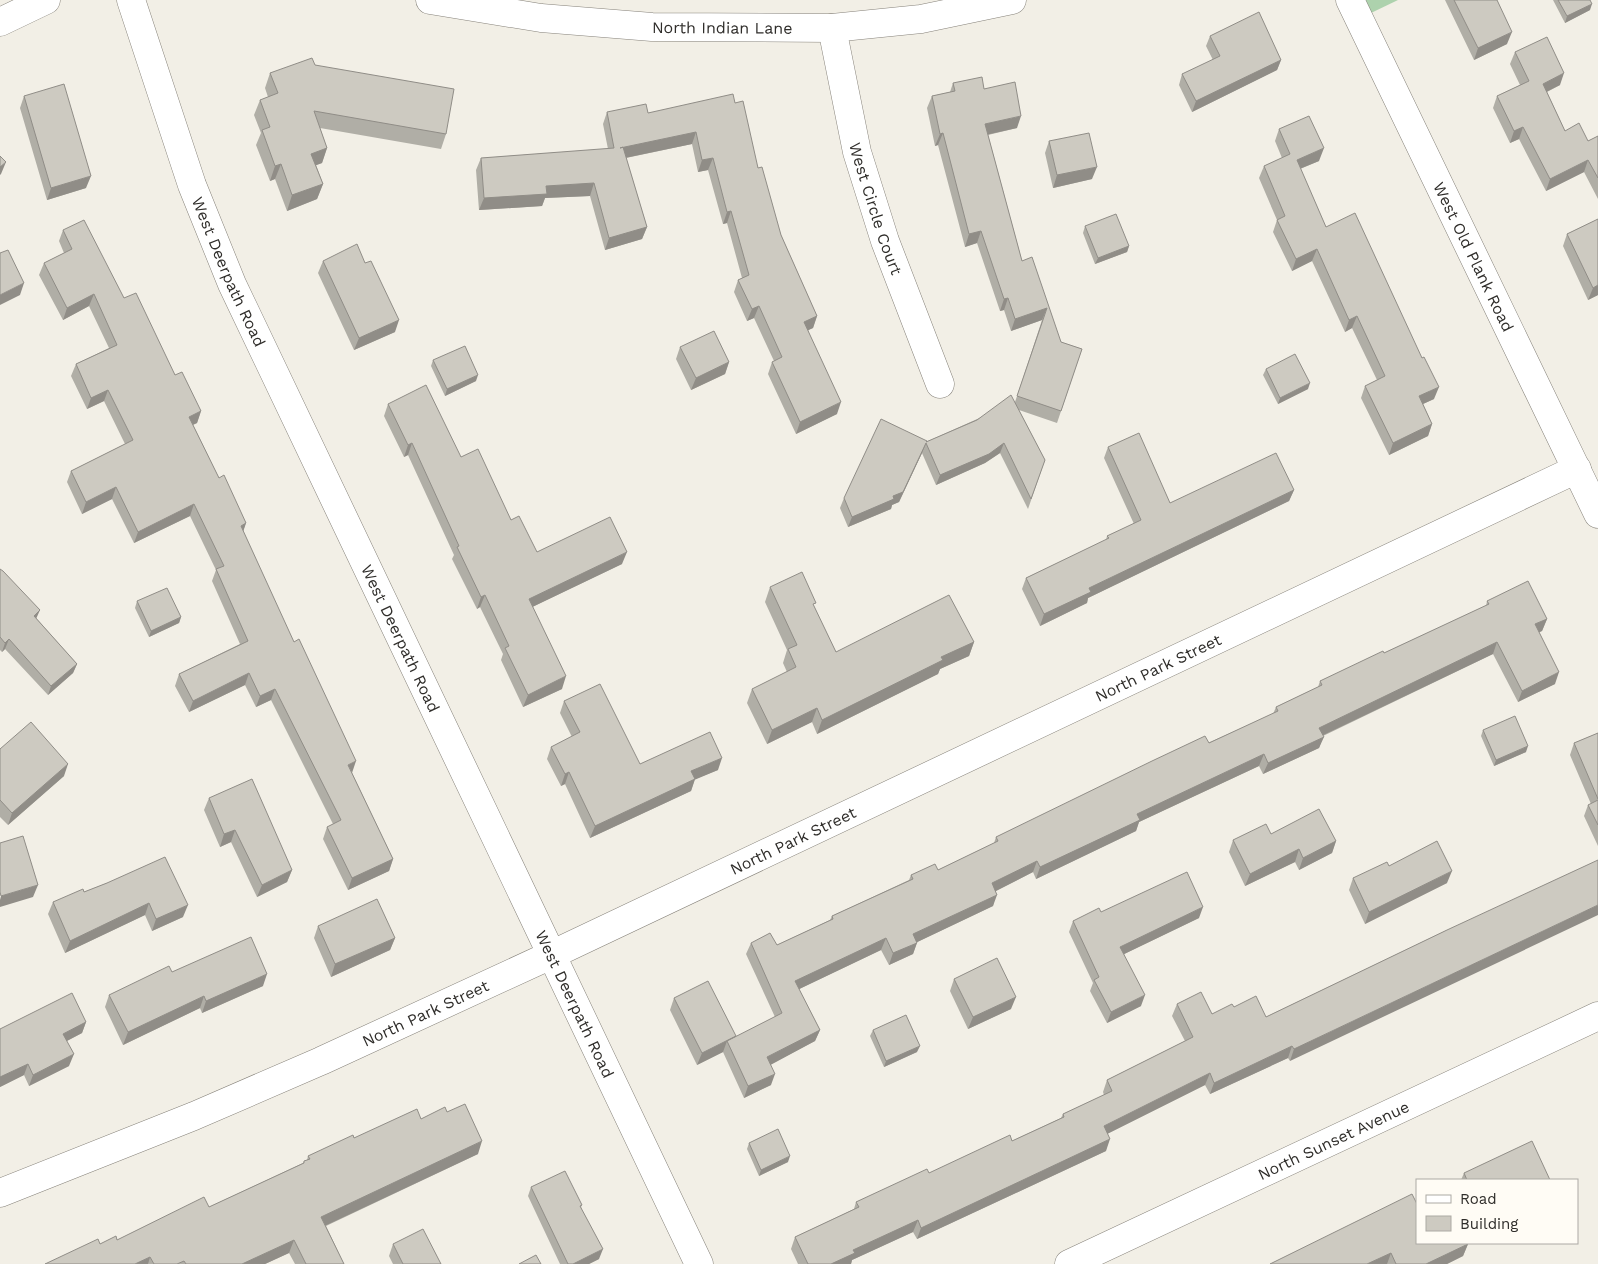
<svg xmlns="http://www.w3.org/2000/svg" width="1598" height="1264" viewBox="0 0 1598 1264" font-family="'Work Sans',sans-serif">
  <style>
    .green { fill: #add2ad }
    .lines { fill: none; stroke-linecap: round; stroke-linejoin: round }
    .minor-casing { stroke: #86827a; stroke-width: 29 }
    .minor { stroke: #fff; stroke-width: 28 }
    .wall { fill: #b0aea6 }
    .shaded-wall { fill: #908d87 }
    .building { fill: #cdcac1; stroke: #908d87 }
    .labels { text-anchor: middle; stroke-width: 4; stroke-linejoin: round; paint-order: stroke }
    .street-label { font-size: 16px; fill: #2f2d2a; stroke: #fffcf5 }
  </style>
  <rect width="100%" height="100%" fill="#f2efe6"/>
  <!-- green -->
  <path class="green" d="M1365,0H1398L1371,13Z"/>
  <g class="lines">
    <defs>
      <g id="minor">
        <path id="s1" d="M131,0L192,185L232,284L699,1264"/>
        <path id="s2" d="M430,0L541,18L652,27L832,28L921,19L1012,0"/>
        <path id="s3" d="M1350,0L1598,514"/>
        <path d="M0,22L46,0"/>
        <path id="s4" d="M832,28L857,152L885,241L940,384"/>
        <path id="s5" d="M0,1193L194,1116L321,1061L551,955L1577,469"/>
        <path id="s6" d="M1069,1264L1598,1016"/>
      </g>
    </defs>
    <!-- minor casing -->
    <use href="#minor" class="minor-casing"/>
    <!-- minor -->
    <use href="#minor" class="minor"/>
  </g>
  <!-- wall -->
  <path class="wall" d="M1445,0H1497L1507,44L1474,60Z
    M1553,0H1590V10L1565,23Z
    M1210,36L1281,60L1277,70L1192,112L1179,85L1182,74L1213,60L1206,46Z
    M1515,52L1560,85L1547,92L1565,131L1588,141L1598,136V199L1584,172L1546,191L1519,139L1510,143L1493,108L1497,96L1520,85L1510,64Z
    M315,65L446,134L441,149L320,128L327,148L322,163L316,165L323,184L317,199L287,211L275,179L270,181L256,145L261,133L254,115L260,100L268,97L265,88L270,73Z
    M953,83L984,89L1017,128L988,135L1022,261L1061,342L1082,349L1057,423L1019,410L1045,460L1028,509L1000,453L985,463L936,485L922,453L899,502L892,505L891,509L848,527L840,508L844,498L926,442L1015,402L1042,320L1011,331L1004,310L1000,311L977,243L965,247L938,145L935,146L927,108L932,96L950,92Z
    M24,96L86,188L47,200L20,108Z
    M735,103L758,168L781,235L817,316L813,328L808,330L837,414L796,434L768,374L772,362L774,361L754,318L747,321L734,292L738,280L742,278L727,223L723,224L708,170L698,172L692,144L626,158L647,227L642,239L605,250L590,196L545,198L542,206L479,210L476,170L481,158L608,149L603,124L607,112L648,113Z
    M1279,129L1319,161L1300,169L1326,227L1434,399L1423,404L1432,424L1428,436L1389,455L1361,398L1365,386L1377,380L1352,328L1345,332L1312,261L1292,271L1273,232L1277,220L1259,178L1264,166L1282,158L1275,141Z
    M1049,141L1092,179L1053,188L1045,153Z
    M1598,219V295L1588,300L1563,246L1567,234Z
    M1085,226L1129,246L1127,252L1095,264L1083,233Z
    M63,230L124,298L175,375L201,411L197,423L193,425L219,478L246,523L243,531L352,773L393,859L389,871L348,890L323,839L327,827L333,824L271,700L256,707L245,685L189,712L175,686L179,674L240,644L212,581L216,570L190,516L134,543L112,499L82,514L67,482L71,471L125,444L104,401L87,409L71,376L76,364L109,348L89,306L63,320L39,275L44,263L64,253L59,241Z
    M323,261L395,332L354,350L318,273Z
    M680,347L729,362L725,374L691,390L676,359Z
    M433,360L476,381L445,396L431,366Z
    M1266,369L1308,389L1278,404L1263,375Z
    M388,404L461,457L537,552L622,564L532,607L562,689L523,707L501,660L503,654L480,607L477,609L452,559L454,555L408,455L404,457L384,416Z
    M1108,447L1170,503L1294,490L1289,501L1088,598L1087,603L1040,626L1022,589L1026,578L1106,540L1107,536L1134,524L1104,458Z
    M0,569L37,619L77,664L73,673L48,695L5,649L2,652L0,650Z
    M770,587L814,608L836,652L974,642L969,656L940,669L938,674L817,734L812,722L767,744L747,703L752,689L787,672L783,663L787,650L765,602Z
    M137,601L181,617L179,623L149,637L135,608Z
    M1487,601L1547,619L1542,631L1539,632L1555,684L1518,702L1493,654L1323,736L1319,748L1263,774L1259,766L1139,822L1136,831L1036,879L1033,872L996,891L993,906L917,942L913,954L889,965L881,950L799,989L820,1030L815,1041L771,1064V1085L744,1098L723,1052L697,1065L670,1010L674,998L736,1037L775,1017L746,954L751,943L777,945L830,920L832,916L909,880L911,875L938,870L994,843L996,837L1273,714L1276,707L1318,687L1320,681L1384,653L1486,606Z
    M564,701L640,764L718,770L695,779L691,791L590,838L565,784L561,786L547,759L551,747L572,737L560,713Z
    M1483,730L1526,752L1494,766L1481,736Z
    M1598,733V846L1584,816L1588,805L1591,804L1570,755L1574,743Z
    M0,749L64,776L8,825L0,817Z
    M209,798L292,870L287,882L257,897L231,842L220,847L204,810Z
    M1271,834L1336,841L1332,853L1299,870L1295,862L1245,886L1229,852L1233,840Z
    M1389,866L1447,883L1365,924L1349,890L1353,878Z
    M107,883L183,917L152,931L145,915L65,953L48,914L53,902L84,892Z
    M1101,912L1199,918L1124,954L1141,1006L1107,1023L1090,991L1093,983L1069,932L1073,921Z
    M318,926L395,938L390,950L331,977L314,938Z
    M1447,930L1290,1061L1288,1058L1210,1094L1205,1085L1107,1134L1106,1151L917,1239L913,1232L852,1260L851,1264H798L791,1249L795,1237L854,1209L856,1202L1012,1141L1061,1118L1063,1114L1104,1095L1103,1092L1107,1080L1185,1041L1172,1016L1177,1004L1212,1014L1234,1007L1266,1017Z
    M172,972L263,986L202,1013L200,1008L123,1045L105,1007L109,995Z
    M954,979L1011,1009L968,1029L950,991Z
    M86,1022L82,1033L67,1041L69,1066L29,1086L24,1075L0,1087V1029Z
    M873,1030L917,1052L884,1067L870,1036Z
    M447,1112L478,1154L326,1226L344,1264H295L289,1253L265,1264H45L100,1244L117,1240L209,1207L303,1163L304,1161L307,1160L308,1156L354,1138L421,1119Z
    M749,1143L788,1162L759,1176L747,1149Z
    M1464,1173L1550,1180H1461Z
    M531,1187L582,1205L581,1207L599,1259L589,1264H560L528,1196Z
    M1417,1243L1468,1244L1463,1256L1447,1264H1270Z
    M393,1244L441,1264H393L389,1256Z"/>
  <!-- shaded-wall -->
  <path class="shaded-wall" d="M1592,4L1590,10L1565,23L1567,16Z
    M1512,32L1507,44L1474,60L1478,48Z
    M1281,60L1277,70L1192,112L1196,101Z
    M1564,73L1560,85L1538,96L1543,84Z
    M1021,116L1017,128L981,136L985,124Z
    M1523,127L1519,139L1510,143L1514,131Z
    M696,132L692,144L615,160L620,148Z
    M943,133L938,145L935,146L940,134Z
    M327,148L322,163L306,169L311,154Z
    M1324,148L1319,161L1292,172L1297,160Z
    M713,158L708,170L698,172L702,160Z
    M1588,160L1584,172L1546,191L1550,179Z
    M6,162L1,174L0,175V167Z
    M281,164L275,179L270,181L275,166Z
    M1097,167L1092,179L1053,188L1057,175Z
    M91,176L86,188L47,200L51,188Z
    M594,183L590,196L545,198L542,206L479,210L484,198L546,186Z
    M323,184L317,199L287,211L292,195Z
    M731,211L727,223L723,224L727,212Z
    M647,227L642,239L605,250L609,238Z
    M981,231L977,243L965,247L969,234Z
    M1129,246L1127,252L1095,264L1098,258Z
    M1317,249L1312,261L1292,271L1296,259Z
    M24,283L20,295L0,305V295Z
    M1598,285V295L1588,300L1593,288Z
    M94,294L89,306L63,320L67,308Z
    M1008,298L1004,310L1000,311L1004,299Z
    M759,306L754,318L747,321L752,309Z
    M1047,308L1042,320L1011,331L1015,319Z
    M817,316L813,328L800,334L804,322Z
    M1357,316L1352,328L1345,332L1349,320Z
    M399,320L395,332L354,350L359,338Z
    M729,362L725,374L691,390L696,378Z
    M478,375L476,381L445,396L447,389Z
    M1310,383L1308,389L1278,404L1280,398Z
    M1439,387L1434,399L1414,408L1419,396Z
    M108,390L104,401L87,409L91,398Z
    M841,402L837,414L796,434L800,422Z
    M201,411L197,423L185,428L189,417Z
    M1432,424L1428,436L1389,455L1393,443Z
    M412,443L408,455L404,457L408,445Z
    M926,443L922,453L899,502L892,505L891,509L848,527L852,517Z
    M1004,443L1000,453L985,463L936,485L940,475Z
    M116,487L112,499L82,514L86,502Z
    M1294,490L1289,501L1088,598L1087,603L1040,626L1044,614L1089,588Z
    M194,504L190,516L134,543L138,532Z
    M246,523L242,535L241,526Z
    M627,552L622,564L524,611L529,599Z
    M485,595L480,607L477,609L481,597Z
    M40,610L36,619L34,616Z
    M181,617L179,623L149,637L151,631Z
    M1547,619L1542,631L1531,636L1535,624Z
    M9,639L5,649L2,652L5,643Z
    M974,642L969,656L940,669L938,674L817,734L822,720L941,657Z
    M1497,642L1493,654L1315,739L1319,728Z
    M77,664L73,673L48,695L51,686Z
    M1559,672L1555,684L1518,702L1522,691Z
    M249,673L245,685L189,712L193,701Z
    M566,676L562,689L523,707L528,695Z
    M275,689L271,700L256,707L260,696Z
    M817,708L812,722L767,744L772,730Z
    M1324,737L1319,748L1263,774L1268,763Z
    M1528,746L1526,752L1494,766L1496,760Z
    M1264,754L1259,766L1139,822L1136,831L1036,879L1040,867L1137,814Z
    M722,758L718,770L687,783L691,771Z
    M356,761L352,773L348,765Z
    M68,764L64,776L8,825L12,813Z
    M569,772L565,784L561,786L565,774Z
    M695,779L691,791L590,838L595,826Z
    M235,830L231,842L220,847L224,834Z
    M1336,841L1332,853L1299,870L1303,858Z
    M1299,849L1295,862L1245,886L1250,874Z
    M393,859L389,871L348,890L352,878Z
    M1037,861L1033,872L988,895L992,883Z
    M292,870L287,882L257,897L262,885Z
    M1452,871L1447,883L1365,924L1369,912Z
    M38,885L33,897L0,907V900L1,896Z
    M997,895L993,906L909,946L913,934Z
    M149,903L145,915L65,953L70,941Z
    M188,905L183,917L152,931L156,919Z
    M1598,905V915L1290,1061L1294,1049Z
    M1203,907L1199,918L1116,958L1120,947Z
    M395,938L390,950L331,977L335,964Z
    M886,938L881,950L791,993L795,981Z
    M917,943L913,954L889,965L893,953Z
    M267,974L263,986L202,1013L206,1001Z
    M1145,995L1141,1006L1107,1023L1111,1012Z
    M204,996L200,1008L123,1045L128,1032Z
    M1016,997L1011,1009L968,1029L973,1017Z
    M86,1022L82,1033L59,1045L63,1034Z
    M820,1030L815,1041L763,1069L767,1057Z
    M736,1036L732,1048L727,1041L723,1052L697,1065L702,1053Z
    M920,1046L917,1052L884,1067L886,1061Z
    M1292,1046L1288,1058L1210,1094L1214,1083Z
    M74,1054L69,1066L29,1086L33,1075Z
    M28,1064L24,1075L0,1087V1077Z
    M1210,1073L1205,1085L1099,1138L1104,1126Z
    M775,1074L771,1085L744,1098L748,1086Z
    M1110,1139L1106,1151L917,1239L921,1228Z
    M482,1141L478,1154L316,1230L321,1217Z
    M790,1156L788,1162L759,1176L761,1170Z
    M918,1220L913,1232L852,1260L851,1264H831L853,1250Z
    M294,1240L289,1253L265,1264H242Z
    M1468,1244L1463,1256L1447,1264H1426Z
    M603,1249L599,1259L589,1264H573Z
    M1391,1253L1387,1264H1367Z
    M150,1257L148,1264H135Z"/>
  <!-- building -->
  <path class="building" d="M1454,0H1497L1512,32L1478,48Z
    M1558,0H1590L1592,4L1567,16Z
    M1259,12L1281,60L1196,101L1182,74L1220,56L1210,36Z
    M1547,37L1564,73L1543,84L1565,131L1579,123L1588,141L1598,136V178L1588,160L1550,179L1523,127L1514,131L1497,96L1529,81L1515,52Z
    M312,58L315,65L454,89L446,134L314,111L327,148L311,154L323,184L292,195L281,164L275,166L262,130L270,127L260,100L278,93L270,73Z
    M982,77L984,89L1015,82L1021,116L985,124L1022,261L1032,257L1061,342L1082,349L1061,411L1017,396L1047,308L1015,319L1008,298L1004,299L981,231L969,234L943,133L940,134L932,96L955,91L953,83Z
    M64,84L91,176L51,188L24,96Z
    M733,94L735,103L743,101L758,168L762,167L781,235L817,316L804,322L841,402L800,422L772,362L782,357L759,306L752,309L738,280L749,275L731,211L727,212L713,158L702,160L696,132L620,148L623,147L647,227L609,238L594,183L546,186L547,194L484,198L481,158L614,148L607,112L646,104L648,113Z
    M1309,116L1324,148L1297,160L1326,227L1355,213L1422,358L1424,357L1439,387L1419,396L1432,424L1393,443L1365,386L1385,376L1357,316L1349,320L1317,249L1296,259L1277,220L1285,216L1264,166L1290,154L1279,129Z
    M1089,133L1097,167L1057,175L1049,141Z
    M0,156L6,162L0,167Z
    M1116,214L1129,246L1098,258L1085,226Z
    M1598,219V285L1593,288L1567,234Z
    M84,220L124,298L136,293L175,375L182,372L201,411L189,417L219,478L224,475L246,523L241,526L294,642L299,639L356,761L348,765L393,859L352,878L327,827L341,820L275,689L260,696L249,673L193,701L179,674L248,641L216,569L224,566L194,504L138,532L116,487L86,502L71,471L133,440L108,390L91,398L76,364L117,345L94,294L67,308L44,263L72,249L63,230Z
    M357,244L365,263L371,261L399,320L359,338L323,261Z
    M8,250L24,283L0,295V253Z
    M714,331L729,362L696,378L680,347Z
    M465,346L478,375L447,389L433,360Z
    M1295,354L1310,383L1280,398L1266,369Z
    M426,385L461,457L478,449L511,520L519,516L537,552L610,517L627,552L529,599L566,676L528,695L505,648L509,646L485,595L481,597L457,547L459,546L412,443L408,445L388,404Z
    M1011,395L1045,460L1031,499L1004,443L989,454L940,475L926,443L903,492L893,496L894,499L852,517L844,498L881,419L927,441L926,442L977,420Z
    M1139,433L1170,503L1276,453L1294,490L1089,588L1091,592L1044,614L1026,578L1109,538L1107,536L1141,520L1108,447Z
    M0,569L3,571L40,610L34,616L77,664L51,686L9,639L5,643L0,637Z
    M802,572L816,603L813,604L836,652L949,595L974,642L941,657L943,660L822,720L817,708L772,730L752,689L796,667L788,649L797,645L770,587Z
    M1528,581L1547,619L1535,624L1559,672L1522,691L1497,642L1319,728L1324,737L1268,763L1264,754L1137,814L1140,820L1040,867L1037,861L992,883L997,895L913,934L917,943L893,953L886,938L795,981L820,1030L767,1057L775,1074L748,1086L727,1041L782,1013L751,943L770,933L777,945L833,919L832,916L913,879L911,875L935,864L938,870L998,841L996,837L1152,761L1205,736L1209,743L1278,711L1276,707L1322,685L1320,681L1383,651L1384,653L1489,604L1487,601Z
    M167,588L181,617L151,631L137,601Z
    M600,684L640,764L710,732L722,758L691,771L695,779L595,826L569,772L565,774L551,747L580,732L564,701Z
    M1515,716L1528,746L1496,760L1483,730Z
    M31,722L68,764L12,813L0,800V749Z
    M1598,733V799L1574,743Z
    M252,779L292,870L262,885L235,830L224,834L209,798Z
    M1598,800V825L1588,805Z
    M1319,809L1336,841L1303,858L1299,849L1250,874L1233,840L1266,824L1271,834Z
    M23,836L38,885L1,896L0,892V843Z
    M1437,841L1452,871L1369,912L1353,878L1387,862L1389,866Z
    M165,857L188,905L156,919L149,903L70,941L53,902L83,889L84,892L107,883Z
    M1598,860V905L1294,1049L1292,1046L1214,1083L1210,1073L1104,1126L1110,1139L921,1228L918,1220L853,1250L855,1253L831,1264H808L795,1237L859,1207L856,1202L927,1169L929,1173L1010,1135L1012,1141L1064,1117L1063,1114L1112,1091L1107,1080L1193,1037L1177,1004L1201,992L1212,1014L1232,1004L1234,1007L1256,996L1266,1017L1447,930Z
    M1187,872L1203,907L1120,947L1145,995L1111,1012L1094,980L1099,977L1073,921L1099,908L1101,912Z
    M377,899L395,938L335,964L318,926Z
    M251,937L267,974L206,1001L204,996L128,1032L109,995L169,966L172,972Z
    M997,958L1016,997L973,1017L954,979Z
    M708,981L736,1036L702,1053L674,998Z
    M72,993L86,1022L63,1034L74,1054L33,1075L28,1064L0,1077V1029Z
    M906,1015L920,1046L886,1061L873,1030Z
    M465,1104L482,1141L321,1217L344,1264H306L294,1240L242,1264H186L184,1261L177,1264H154L150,1257L135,1264H45L98,1239L100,1244L116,1236L117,1240L204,1197L209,1207L304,1163V1161L310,1159L308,1156L353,1135L354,1138L417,1109L421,1119L445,1107L447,1112Z
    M778,1129L790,1156L761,1170L749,1143Z
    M1532,1141L1550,1180H1467L1464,1173Z
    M565,1171L582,1205L580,1206L603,1249L573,1264H568L531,1187Z
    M1412,1194L1417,1204V1243H1467L1468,1244L1426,1264H1396L1391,1253L1367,1264H1270Z
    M423,1229L441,1264H403L393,1244Z
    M536,1255L541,1264H519Z"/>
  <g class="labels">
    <!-- street labels -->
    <g class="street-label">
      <text dy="6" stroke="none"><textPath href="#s2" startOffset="294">North Indian Lane</textPath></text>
      <text dy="6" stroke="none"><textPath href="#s4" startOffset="186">West Circle Court</textPath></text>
      <text dy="6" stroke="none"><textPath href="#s3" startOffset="285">West Old Plank Road</textPath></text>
      <text dy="6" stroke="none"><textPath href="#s1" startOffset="289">West Deerpath Road</textPath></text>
      <text dy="6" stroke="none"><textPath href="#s1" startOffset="694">West Deerpath Road</textPath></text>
      <text dy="6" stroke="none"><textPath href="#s5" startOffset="1272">North Park Street</textPath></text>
      <text dy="6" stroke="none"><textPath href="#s5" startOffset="868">North Park Street</textPath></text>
      <text dy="6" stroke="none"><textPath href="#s1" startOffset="1099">West Deerpath Road</textPath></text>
      <text dy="6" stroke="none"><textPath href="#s5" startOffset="462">North Park Street</textPath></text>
      <text dy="6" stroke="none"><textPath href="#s6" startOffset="292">North Sunset Avenue</textPath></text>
    </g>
  </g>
  <!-- legend -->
  <rect x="1416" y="1179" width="162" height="65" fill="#fffcf5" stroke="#aca9a4"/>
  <rect x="1426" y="1195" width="25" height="8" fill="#ffffff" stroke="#aca9a4"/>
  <text x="1460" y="1204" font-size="15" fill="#2f2d2a">Road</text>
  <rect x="1426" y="1216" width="25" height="15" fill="#cdcac1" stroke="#aca9a4"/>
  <text x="1460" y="1229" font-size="15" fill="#2f2d2a">Building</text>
</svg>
